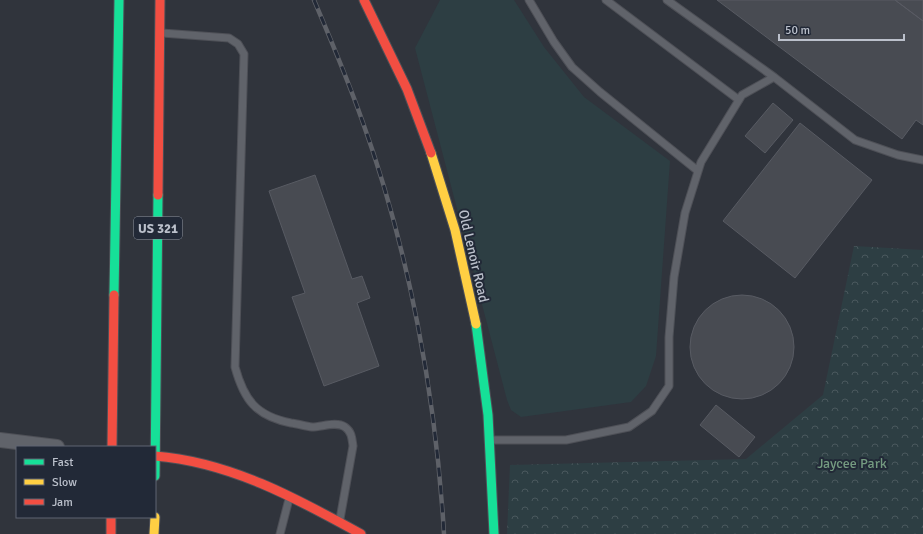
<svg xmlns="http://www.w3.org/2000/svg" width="923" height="534" viewBox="0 0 923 534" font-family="Signika,sans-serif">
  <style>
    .grass { fill: #2d3e43 }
    .forest { fill: url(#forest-crowns) }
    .building { fill: #484b52; stroke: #585b63 }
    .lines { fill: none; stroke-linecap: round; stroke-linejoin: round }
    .lane-casing { stroke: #4e5057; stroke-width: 9 }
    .street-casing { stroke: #4e5057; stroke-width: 16 }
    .fast-casing { stroke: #4e5057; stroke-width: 11 }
    .slow-casing { stroke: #4e5057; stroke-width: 11 }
    .jam-casing { stroke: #4e5057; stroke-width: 11 }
    .lane { stroke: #60636a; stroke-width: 7 }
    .street { stroke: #60636a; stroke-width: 14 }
    .fast { stroke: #16e098; stroke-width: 9 }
    .slow { stroke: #ffcf43; stroke-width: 9 }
    .jam { stroke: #f24e42; stroke-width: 9 }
    .rail-casing { stroke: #5e6168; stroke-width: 4.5 }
    .rail { stroke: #222937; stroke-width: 3; stroke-dasharray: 9; stroke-linecap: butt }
    .labels { text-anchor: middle; stroke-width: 4; stroke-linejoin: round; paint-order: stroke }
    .shield { fill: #222937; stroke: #8d939f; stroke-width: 1 }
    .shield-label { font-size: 13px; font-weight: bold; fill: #bbc0cb }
    .street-label { font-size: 14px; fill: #bbc0cb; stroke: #222937 }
    .park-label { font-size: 14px; fill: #749a80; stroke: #222937 }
  </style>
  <defs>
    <pattern id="forest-crowns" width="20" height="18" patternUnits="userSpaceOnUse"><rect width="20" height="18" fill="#2d3e43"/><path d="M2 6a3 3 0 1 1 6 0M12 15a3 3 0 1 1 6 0" fill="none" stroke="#4a585d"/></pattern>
  </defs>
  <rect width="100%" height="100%" fill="#30343c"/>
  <!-- grass -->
  <path class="grass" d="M440,0H514L544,47L584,97L670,161L656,356L646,386L631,402L521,417L511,410L507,400L415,48Z"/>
  <!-- forest -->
  <path class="forest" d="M854,246L923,250V534H507L510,465L746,459L823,395Z"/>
  <!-- building -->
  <path class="building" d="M717,0H895L923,21V125L916,120L902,139Z
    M895,0H923V21Z
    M773,103L793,120L765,153L745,136Z
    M800,123L872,180L795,278L723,221Z
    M315,175L352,279L362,276L370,298L357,303L379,366L324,386L292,297L305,293L269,191Z
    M690 347a52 52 0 1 1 104 0a52 52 0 1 1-104 0Z
    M716,405L755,437L739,457L700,425Z"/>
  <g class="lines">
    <defs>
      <path id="lane" d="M529,0L554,42L572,67L600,92L698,171
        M606,0L739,100
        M667,0L774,77
        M162,33L229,38L238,44L244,54L235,367C244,400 256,416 291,423C298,424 305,426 312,427C322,427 336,421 345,427C352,432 352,439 353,446L340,519
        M492,440H566L629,427L652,411L669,386V337L674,277L685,213L701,162L742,95L774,77L855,140L898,155L923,160
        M280,534L289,499"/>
      <path id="street" d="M0,440L57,447"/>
      <path id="fast" d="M114,295L119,0
        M476,324L488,415L494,534
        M155,476L158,195"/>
      <path id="slow" d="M431,153L455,230L476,324
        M154,534L155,517"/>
      <path id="jam" d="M364,0L407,89L431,153
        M158,195L160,0
        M112,447L114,295
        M155,456C230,462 296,498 361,534
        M111,517V534"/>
    </defs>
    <!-- lane casing -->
    <use href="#lane" class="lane-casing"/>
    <!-- street casing -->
    <use href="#street" class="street-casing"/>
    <!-- fast casing -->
    <use href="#fast" class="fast-casing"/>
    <!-- slow casing -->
    <use href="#slow" class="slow-casing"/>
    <!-- jam casing -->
    <use href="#jam" class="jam-casing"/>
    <!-- lane -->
    <use href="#lane" class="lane"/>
    <!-- street -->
    <use href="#street" class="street"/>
    <!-- fast -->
    <use href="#fast" class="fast"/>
    <!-- slow -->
    <use href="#slow" class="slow"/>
    <!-- jam -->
    <use href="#jam" class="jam"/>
    <defs>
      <path id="rail" d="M314,0C331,40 348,80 362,120C409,250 436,397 444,534"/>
    </defs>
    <!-- rail casing -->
    <use href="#rail" class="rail-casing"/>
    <!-- rail -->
    <use href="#rail" class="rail"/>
  </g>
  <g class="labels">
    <!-- shield labels -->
    <rect class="shield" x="134" y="217" width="48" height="22" rx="3"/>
    <g class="shield-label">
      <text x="158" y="233">US 321</text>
    </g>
    <!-- street labels -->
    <g class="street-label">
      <text transform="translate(474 256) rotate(77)" y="5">Old Lenoir Road</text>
    </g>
    <!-- park labels -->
    <g class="park-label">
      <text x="852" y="468">Jaycee Park</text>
    </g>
  </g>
  <!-- legend -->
  <rect x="16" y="446" width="140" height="72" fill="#222937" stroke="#5f6572"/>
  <rect x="24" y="459" width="20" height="6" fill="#16e098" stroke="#5f6572"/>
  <text x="52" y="466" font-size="12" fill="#bbc0cb">Fast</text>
  <rect x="24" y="479" width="20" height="6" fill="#ffcf43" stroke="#5f6572"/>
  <text x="52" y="486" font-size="12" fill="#bbc0cb">Slow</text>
  <rect x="24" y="499" width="20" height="6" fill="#f24e42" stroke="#5f6572"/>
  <text x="52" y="506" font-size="12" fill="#bbc0cb">Jam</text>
  <!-- scale -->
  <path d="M779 34v6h125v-6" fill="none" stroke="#bbc0cb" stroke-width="2"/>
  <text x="785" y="34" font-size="12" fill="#bbc0cb" stroke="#222937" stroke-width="3" paint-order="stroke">50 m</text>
</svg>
